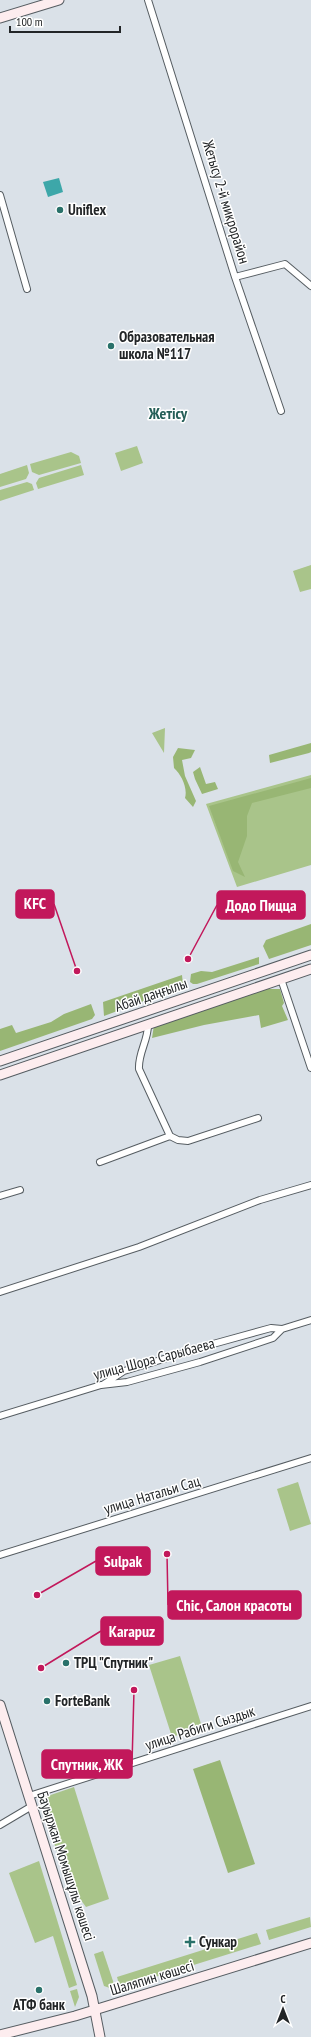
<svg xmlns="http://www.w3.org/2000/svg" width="311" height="2037" viewBox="0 0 311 2037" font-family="'PT Sans Narrow',sans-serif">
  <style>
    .green { fill: #a9c48a }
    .forest { fill: #98b674 }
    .water { fill: #3da7a9 }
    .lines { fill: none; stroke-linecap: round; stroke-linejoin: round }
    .street-casing { stroke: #565d62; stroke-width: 8 }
    .secondary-casing { stroke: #565d62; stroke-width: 11 }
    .street { stroke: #fff; stroke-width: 6 }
    .secondary { stroke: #fdedef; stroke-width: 9 }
    .poi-dot { fill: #29716a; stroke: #fff; stroke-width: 1.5 }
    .labels { text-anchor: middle; stroke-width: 3; stroke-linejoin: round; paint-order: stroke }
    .street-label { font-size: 15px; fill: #222527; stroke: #fff }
    .poi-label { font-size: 15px; font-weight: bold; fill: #222527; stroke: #fff; text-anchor: start }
    .neighbourhood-label { font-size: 16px; font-weight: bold; fill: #255e57; stroke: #fff }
    .leader { fill: none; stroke: #c2185b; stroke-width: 1.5 }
    .callout-dot { fill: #c2185b; stroke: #fff; stroke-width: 1.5 }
    .callout { fill: #c2185b; stroke: #c2185b; stroke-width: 1.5 }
    .callout-label { font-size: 16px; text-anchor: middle; font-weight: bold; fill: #fff }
  </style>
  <rect width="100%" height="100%" fill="#dae1e8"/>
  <!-- green -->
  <path class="green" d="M137,446L143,463L121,471L115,453Z
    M71,452L79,456L81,463L39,475L32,472L30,464Z
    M27,465L29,473L26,479L0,487V474Z
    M81,465L84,475L38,489L36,483L39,478Z
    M27,482L32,484L34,490L0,501V490Z
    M311,565V589L300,592L293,571Z
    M165,728L164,753L152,733Z
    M311,775V865L237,887L206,804Z
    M298,1482L311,1524L290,1531L277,1489Z
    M180,1656L202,1727L172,1737L149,1665Z
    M74,1787L109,1899L86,1907L67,1881L39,1799Z
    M39,1861L77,1985L69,1988L53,1936L35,1943L9,1873Z
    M310,1917L311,1927L269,1940L266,1930Z
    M257,1933L261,1944L120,1988L117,1977Z
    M103,1951L116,1990L104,1986L94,1954Z
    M77,1989L79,1997L75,2007L70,1991Z"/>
  <!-- forest -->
  <path class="forest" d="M311,743V752L309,753L270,763L269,755Z
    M178,748L195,750L191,758L182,760L185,776L196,801L193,807L185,798C188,788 181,774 174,768L173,757Z
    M200,767L206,784L215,782L218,789L202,794L195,779L193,772Z
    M311,778V788L252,803L247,816V836L238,862L245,877L233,871L209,806Z
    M311,924V945L269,959L263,946L266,940Z
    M259,957V964L197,984H193L190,982L191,974L201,971L212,972Z
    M182,975L183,985L176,989L104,1016L103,1002Z
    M261,989H280L284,1003L282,1006L288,1020L261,1028L259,1015L204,1025L152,1038L154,1025Z
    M91,1004L95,1015L92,1019L0,1051V1029L12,1025L16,1033L51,1022L64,1014Z
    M220,1760L255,1864L228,1873L193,1769Z"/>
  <!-- water -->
  <path class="water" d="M59,178L63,192L48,197L43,182Z"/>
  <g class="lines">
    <defs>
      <path id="street" d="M148,0L235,277L281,411
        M0,195L27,289
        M235,277L285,264L311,286
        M281,979L311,1068
        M148,1025C148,1041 138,1053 139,1069L170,1136L178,1140L188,1141L258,1118
        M100,1162L170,1136
        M0,1196L20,1190
        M0,1292L139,1247L260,1200L311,1185
        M104,1384L124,1371L213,1344L271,1328L282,1329
        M0,1416L101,1385L127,1382L200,1362L273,1338L282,1329L311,1320
        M0,1555L311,1458
        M29,1796L311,1706
        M0,1825L32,1806"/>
      <path id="secondary" d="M0,18L59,0
        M0,1061L311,955
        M0,1075L311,969
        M0,1705L92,1996L100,2037
        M0,2035L75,2016L311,1943"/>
    </defs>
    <!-- street casing -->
    <use href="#street" class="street-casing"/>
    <!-- secondary casing -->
    <use href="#secondary" class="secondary-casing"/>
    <!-- street -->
    <use href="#street" class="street"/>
    <!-- secondary -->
    <use href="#secondary" class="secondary"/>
  </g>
  <!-- markers -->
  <g class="poi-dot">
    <circle cx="60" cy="210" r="4"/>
    <circle cx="111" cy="346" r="4"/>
    <circle cx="66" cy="1663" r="4"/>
    <circle cx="47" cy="1701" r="4"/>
    <path d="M188 1936h4v4h4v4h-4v4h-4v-4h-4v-4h4z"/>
    <circle cx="39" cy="1990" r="4"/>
  </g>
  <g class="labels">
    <!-- street labels -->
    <g class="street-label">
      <text transform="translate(226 202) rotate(73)" y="5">Жетысу 2-й микрорайон</text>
      <text transform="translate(151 995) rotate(-19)" y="5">Абай даңғылы</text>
      <text transform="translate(154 1359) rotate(-15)" y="5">улица Шора Сарыбаева</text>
      <text transform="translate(152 1495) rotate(-17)" y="5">улица Натальи Сац</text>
      <text transform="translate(200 1728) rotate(-18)" y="5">улица Рабиги Сыздык</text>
      <text transform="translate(66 1866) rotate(72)" y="5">Бауыржан Момышұлы көшесі</text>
      <text transform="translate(152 1978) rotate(-17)" y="5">Шаляпин көшесі</text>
    </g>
    <!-- poi labels -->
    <g class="poi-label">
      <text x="68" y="215">Uniflex</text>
      <text x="119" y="342">Образовательная<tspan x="119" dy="17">школа №117</tspan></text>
      <text x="74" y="1668">ТРЦ "Спутник"</text>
      <text x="55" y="1706">ForteBank</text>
      <text x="199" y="1947">Сункар</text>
      <text x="39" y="2010" text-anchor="middle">АТФ банк</text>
    </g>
    <!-- neighbourhood labels -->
    <g class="neighbourhood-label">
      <text x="168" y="419">Жетісу</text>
    </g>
  </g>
  <!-- callouts -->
  <path class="leader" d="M77 971L54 904M188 959L217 905M37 1595L96 1561M167 1554L168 1605M41 1668L101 1631M134 1690L132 1764"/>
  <g class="callout-dot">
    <circle cx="77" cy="971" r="4"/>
    <circle cx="188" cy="959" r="4"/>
    <circle cx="37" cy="1595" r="4"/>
    <circle cx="167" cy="1554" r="4"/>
    <circle cx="41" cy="1668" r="4"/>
    <circle cx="134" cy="1690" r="4"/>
  </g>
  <g class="callout">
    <rect x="16" y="890" width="38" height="28" rx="4"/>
    <rect x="217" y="891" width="88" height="28" rx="4"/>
    <rect x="96" y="1547" width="54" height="28" rx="4"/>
    <rect x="168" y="1591" width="133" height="28" rx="4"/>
    <rect x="101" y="1617" width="62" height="28" rx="4"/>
    <rect x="42" y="1750" width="90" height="28" rx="4"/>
  </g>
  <g class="callout-label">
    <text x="35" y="909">KFC</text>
    <text x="261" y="911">Додо Пицца</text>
    <text x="123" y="1567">Sulpak</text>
    <text x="234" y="1611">Chic, Салон красоты</text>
    <text x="132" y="1637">Karapuz</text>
    <text x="87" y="1770">Спутник, ЖК</text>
  </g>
  <!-- north arrow -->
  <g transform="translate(283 2009)" stroke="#ffffff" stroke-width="3" paint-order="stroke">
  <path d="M0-3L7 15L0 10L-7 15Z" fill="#222527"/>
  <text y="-6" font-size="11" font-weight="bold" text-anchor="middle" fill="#222527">С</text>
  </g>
  <!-- scale -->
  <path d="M10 26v6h110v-6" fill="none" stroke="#222527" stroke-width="2"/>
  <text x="16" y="26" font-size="12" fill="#222527" stroke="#ffffff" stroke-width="3" paint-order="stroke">100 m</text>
</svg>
